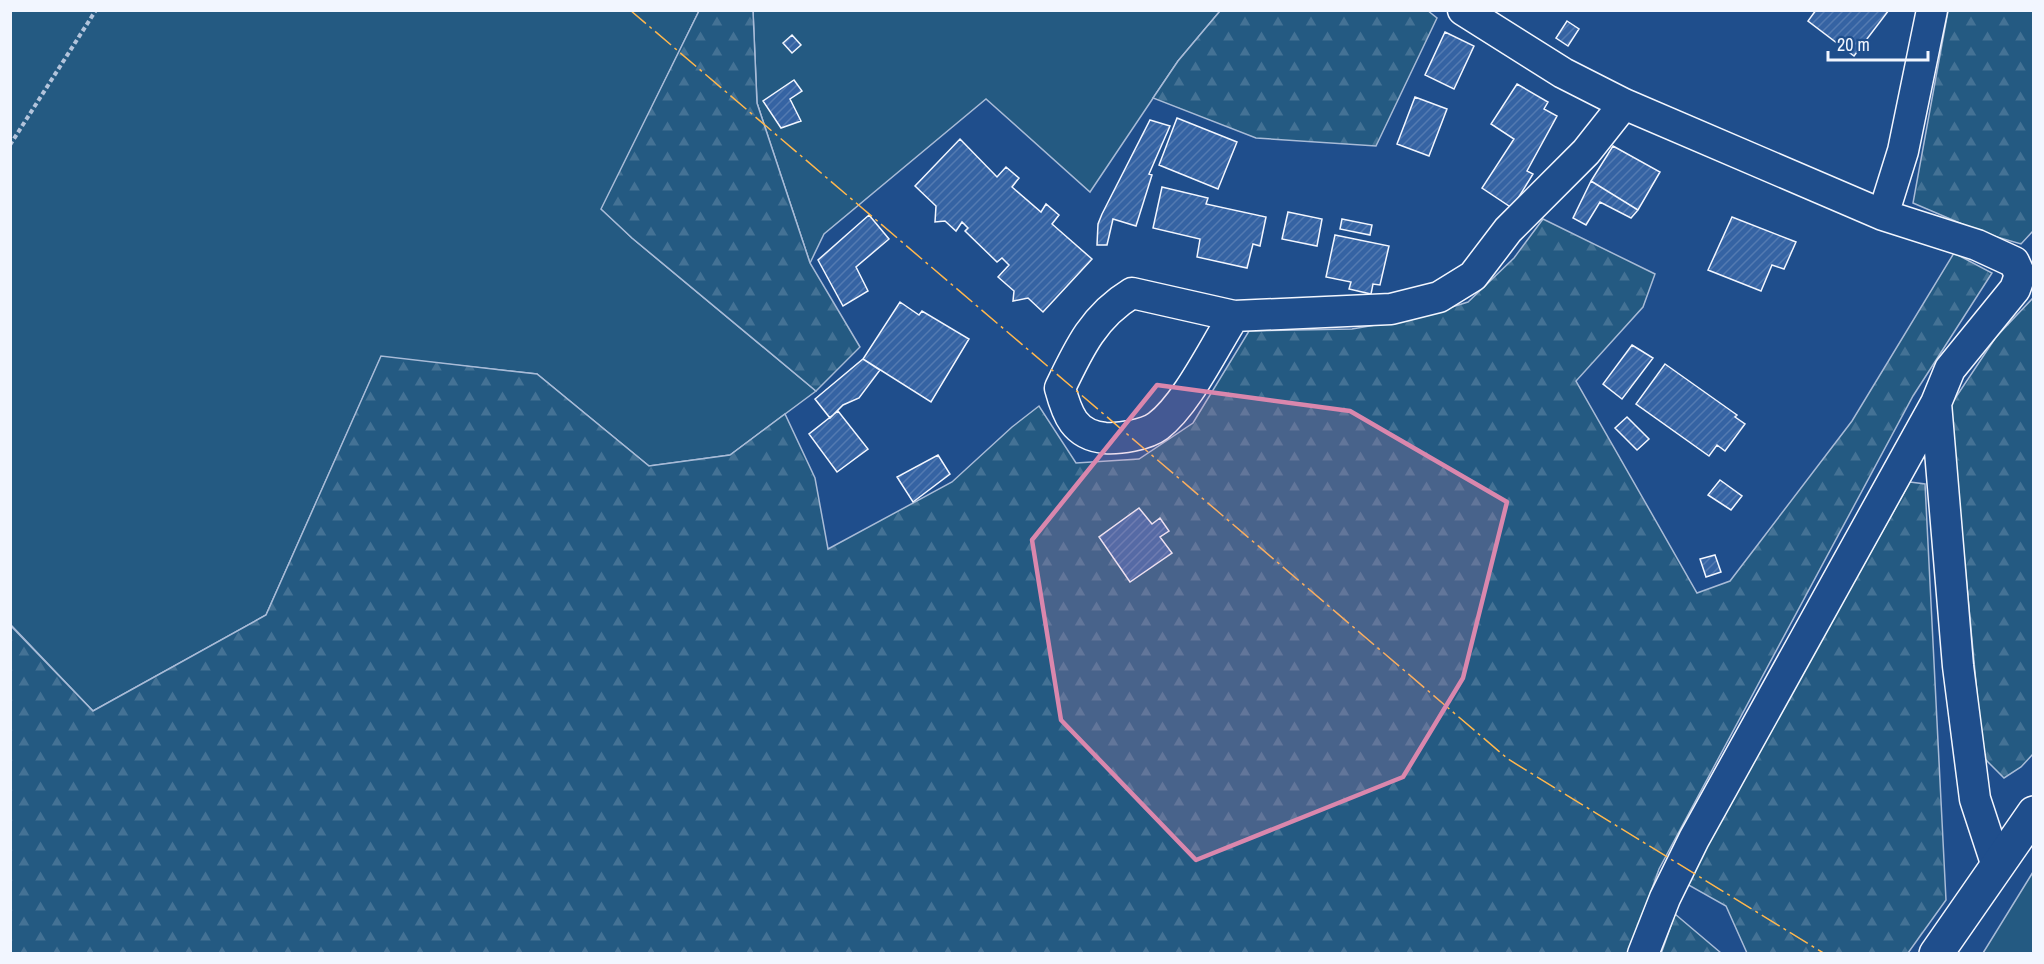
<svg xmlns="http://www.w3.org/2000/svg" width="2044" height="964" viewBox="0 0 2044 964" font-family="'Archivo Narrow',sans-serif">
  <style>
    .green { fill: #245a82; stroke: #a8bbd7; stroke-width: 1.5 }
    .forest { fill: url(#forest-firs); stroke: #a8bbd7; stroke-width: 1.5 }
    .building { fill: url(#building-hatch); stroke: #f2f6ff; stroke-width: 1.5 }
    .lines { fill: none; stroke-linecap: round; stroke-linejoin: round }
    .street-casing { stroke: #f2f6ff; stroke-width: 33 }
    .secondary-casing { stroke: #f2f6ff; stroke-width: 36 }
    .path { stroke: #b3c4dc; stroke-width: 4; stroke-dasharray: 4.5 3; stroke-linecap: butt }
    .street { stroke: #1f4e8c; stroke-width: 30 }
    .secondary { stroke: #1f4e8c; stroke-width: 33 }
    .power { stroke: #ffb74d; stroke-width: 1.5; stroke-dasharray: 21 4.5 3 4.5; stroke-linecap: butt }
    .marked { fill: #da87ad; fill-opacity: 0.2; stroke: #da87ad; stroke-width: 4.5; stroke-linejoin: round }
  </style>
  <defs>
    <pattern id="forest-firs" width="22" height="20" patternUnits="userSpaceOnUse" patternTransform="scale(1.5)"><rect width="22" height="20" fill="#245a82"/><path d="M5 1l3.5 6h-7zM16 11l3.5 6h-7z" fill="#447295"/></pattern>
    <pattern id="building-hatch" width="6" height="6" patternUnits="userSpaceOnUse" patternTransform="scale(1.5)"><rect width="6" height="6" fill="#3563a3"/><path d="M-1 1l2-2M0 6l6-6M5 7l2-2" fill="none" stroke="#537ab1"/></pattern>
  </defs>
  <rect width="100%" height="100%" fill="#1f4e8c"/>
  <!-- green -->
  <path class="green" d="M11,11H699L602,209L632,238L816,391L730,455L649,466L537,374L381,357L266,615L93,711L11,625Z
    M753,11H1220L1178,61L1090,192L986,99L824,234L810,263L757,103Z
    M2033,872V953H1983Z"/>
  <!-- forest -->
  <path class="forest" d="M1427,10L1437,18L1376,146L1256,138L1153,98L1178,61L1220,11Z
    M699,11H753L757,103L810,263L860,347L816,391L632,238L601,209Z
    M1948,11H2033V231L2021,244L1983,233L1913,203Z
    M1543,219L1655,274L1643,307L1576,381L1697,593L1730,581L1852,421L1954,253L1992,273L1913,396L1659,869L1629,953H11L10,625L93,711L266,615L381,356L537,374L649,466L730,455L785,414L815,478L828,549L952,482L1012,427L1039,406L1076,463L1139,459L1193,423L1249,331L1352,329L1416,318L1468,302L1514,258Z
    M2033,298V754L2021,767L2004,778L1983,757L1950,406L1996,337Z
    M1910,482L1925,484L1946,900L1908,953H1747L1726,906L1685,883Z
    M1675,914L1721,953L1661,954Z"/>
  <!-- building -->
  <path class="building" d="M1816,10H1889L1854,56L1808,21Z
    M1567,21L1579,29L1568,46L1556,38Z
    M1445,32L1474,46L1454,89L1425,75Z
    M792,35L801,45L792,53L783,43Z
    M794,80L802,91L790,99L801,121L781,128L763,101Z
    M1517,84L1548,102L1544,109L1557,116L1527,171L1533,174L1512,208L1482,188L1514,139L1491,124Z
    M1415,97L1447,109L1429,156L1397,144Z
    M1177,118L1237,142L1218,189L1159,165Z
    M1150,120L1170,126L1149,174L1152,175L1136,226L1113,219L1107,245H1097L1098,224L1102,214Z
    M960,139L997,177L1006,167L1019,178L1012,187L1041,212L1046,204L1059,215L1052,224L1092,259L1043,312L1028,298L1013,301L1014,291L998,277L1009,265L1002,258L997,262L965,231L968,228L962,222L956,231L945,221L935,222L936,206L915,186Z
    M1613,146L1660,172L1638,210L1591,181Z
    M1591,181L1638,210L1631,218L1600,202L1586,225L1573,218Z
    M1162,187L1208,198L1206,204L1266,217L1260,246L1253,244L1247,268L1197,257L1200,239L1153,228Z
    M1288,212L1322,219L1317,246L1282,239Z
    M869,215L889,239L856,267L868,291L843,306L818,260Z
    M1732,217L1796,242L1784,269L1772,265L1761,291L1708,270Z
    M1342,219L1372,225L1370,235L1340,229Z
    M1335,235L1389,246L1380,285L1373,284L1371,294L1349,289L1351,282L1326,277Z
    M900,302L919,315L922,311L969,339L931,402L863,359Z
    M1632,345L1653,358L1622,399L1603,384Z
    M863,359L880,370L859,398L843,405L830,418L815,399Z
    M1665,364L1737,415L1735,417L1745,424L1725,451L1717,445L1709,456L1636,404Z
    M838,411L868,449L837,472L809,434Z
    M1627,417L1649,439L1637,450L1615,428Z
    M938,455L950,474L913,502L897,477Z
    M1720,480L1742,496L1731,510L1708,495Z
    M1139,508L1152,524L1160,518L1169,531L1160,537L1172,553L1130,582L1099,537Z
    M1715,555L1721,572L1706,577L1700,559Z"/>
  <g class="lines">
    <defs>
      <path id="street" d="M1463,10L1563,73L1624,104L1883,215L1977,245L2014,262L2020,275L2015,289L1950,369L1936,403L1958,666L1975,799L1996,863
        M1883,215L1903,151L1932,10
        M1234,316C1214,347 1187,404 1158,426C1146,435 1119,439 1105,438C1074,435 1067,414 1060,388C1079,348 1094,316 1132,293L1234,316L1391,309L1439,297L1473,276L1508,230L1586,152L1624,104
        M1643,954L1665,898L1694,839L1936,403"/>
      <path id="secondary" d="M1936,954L2034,813"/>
    </defs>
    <!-- street casing -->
    <use href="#street" class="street-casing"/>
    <!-- secondary casing -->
    <use href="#secondary" class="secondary-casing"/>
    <!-- path -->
    <path class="path" d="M10,145L96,10"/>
    <!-- street -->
    <use href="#street" class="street"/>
    <!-- secondary -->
    <use href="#secondary" class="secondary"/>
    <!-- power -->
    <path class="power" d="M630,10L1508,759L1825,954"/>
  </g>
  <!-- marked area -->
  <path class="marked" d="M1157,385L1350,411L1507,502L1463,678L1403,777L1196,860L1061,720L1032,540Z"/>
  <!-- border -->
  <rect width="2044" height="964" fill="none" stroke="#f2f6ff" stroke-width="24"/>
  <!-- scale -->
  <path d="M1828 51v9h100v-9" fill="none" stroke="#f2f6ff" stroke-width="3"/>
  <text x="1837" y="51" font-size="18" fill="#f2f6ff" stroke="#1f4e8c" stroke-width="4.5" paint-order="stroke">20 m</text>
</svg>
